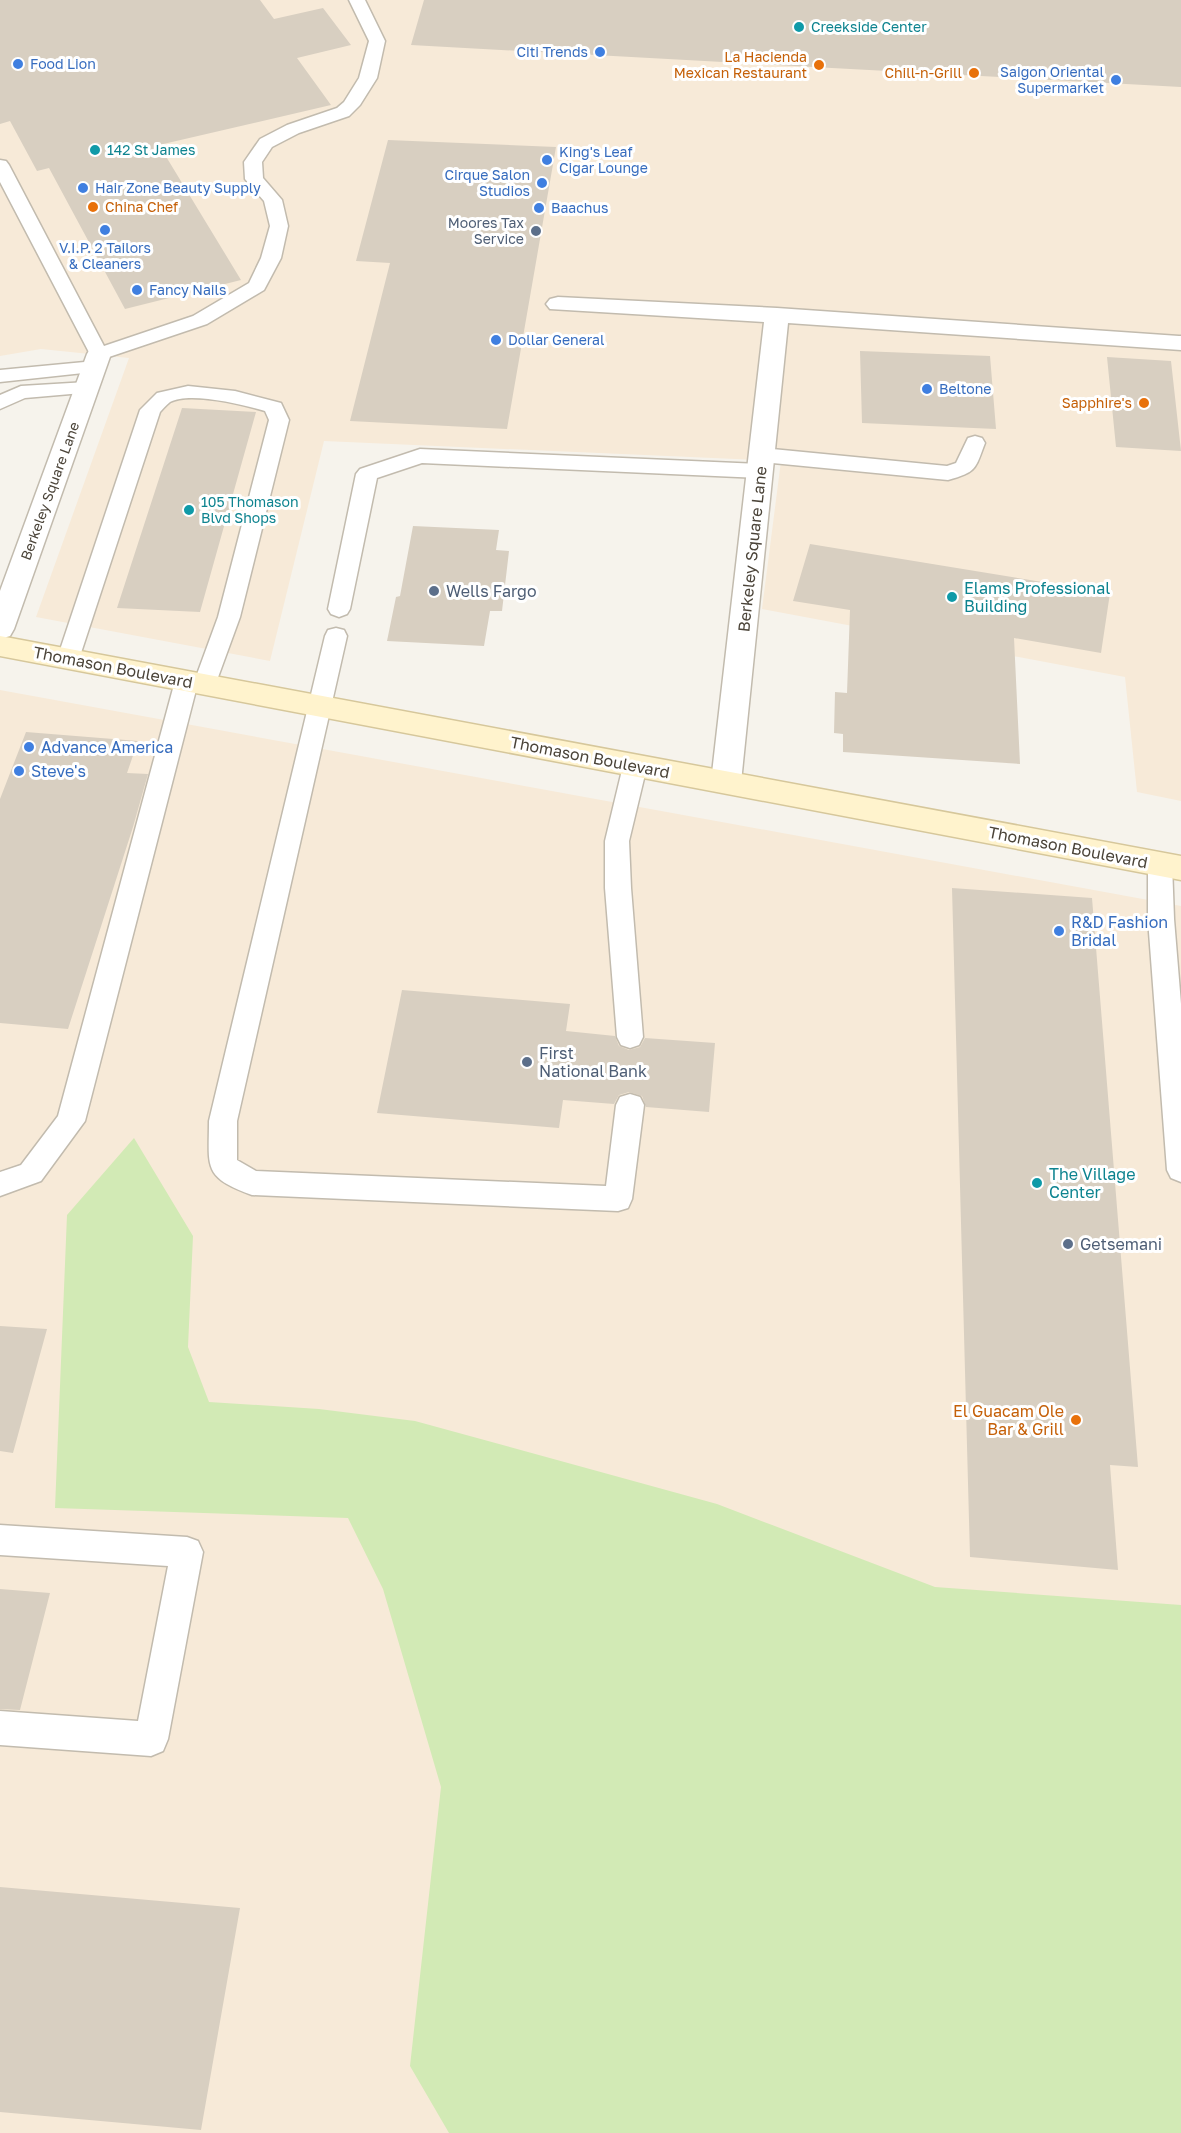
<svg xmlns="http://www.w3.org/2000/svg" width="1181" height="2133" viewBox="0 0 1181 2133" font-family="'Golos Text',sans-serif">
  <style>
    .commercial { fill: #f7ead8 }
    .green { fill: #d2eab5 }
    .building { fill: #d8cfc1 }
    .lines { fill: none; stroke-linecap: round; stroke-linejoin: round }
    .lane-casing { stroke: #c2bbae; stroke-width: 3 }
    .street-casing { stroke: #c2bbae; stroke-width: 3 }
    .secondary-casing { stroke: #d6c79b; stroke-width: 3 }
    .lane { fill: #fff; fill-rule: evenodd }
    .street { fill: #fff; fill-rule: evenodd }
    .secondary { fill: #fff3cd; fill-rule: evenodd }
    .culture-dot { fill: #0f9aa8; stroke: #fff; stroke-width: 2 }
    .shop-dot { fill: #3f7fe0; stroke: #fff; stroke-width: 2 }
    .food-dot { fill: #e8710a; stroke: #fff; stroke-width: 2 }
    .service-dot { fill: #5c6f8a; stroke: #fff; stroke-width: 2 }
    .labels { text-anchor: middle; stroke-width: 6; stroke-linejoin: round; paint-order: stroke }
    .far-culture-label { font-size: 14px; fill: #0d838f; stroke: #fff; text-anchor: start }
    .far-shop-label { font-size: 14px; fill: #366cbe; stroke: #fff; text-anchor: start }
    .far-food-label { font-size: 14px; fill: #c56008; stroke: #fff; text-anchor: end }
    .far-service-label { font-size: 14px; fill: #4e5e75; stroke: #fff; text-anchor: end }
    .far-street-label { font-size: 14px; fill: #4b4439; stroke: #fff }
    .street-label { font-size: 16px; fill: #4b4439; stroke: #fff }
    .culture-label { font-size: 16px; fill: #0d838f; stroke: #fff; text-anchor: start }
    .service-label { font-size: 16px; fill: #4e5e75; stroke: #fff; text-anchor: start }
    .shop-label { font-size: 16px; fill: #366cbe; stroke: #fff; text-anchor: start }
    .food-label { font-size: 16px; fill: #c56008; stroke: #fff; text-anchor: end }
  </style>
  <rect width="100%" height="100%" fill="#f6f3ec"/>
  <!-- commercial -->
  <path class="commercial" d="M0,0H1181V801L1137,792L1125,677L762,609L781,461L324,441L270,661L36,617L129,358L41,349L0,356Z
    M0,690L1181,906V2133H0Z"/>
  <!-- green -->
  <path class="green" d="M134,1138L193,1236L188,1347L209,1402L319,1409L415,1421L717,1504L935,1587L1181,1605V2133H449L410,2066L441,1787L383,1589L348,1518L55,1508L67,1215Z"/>
  <!-- building -->
  <path class="building" d="M0,0H260L274,19L323,8L351,45L297,58L331,105L159,145L241,280L125,309L49,168L37,171L10,121L0,124Z
    M424,0H1181V87L411,45Z
    M388,140L556,147L507,429L350,421L390,263L356,261Z
    M860,351L990,356L996,429L862,423Z
    M1107,357L1171,361L1181,451L1116,447Z
    M182,408L256,412L200,612L117,608Z
    M413,526L499,530L496,550L509,551L502,611H490L484,646L387,641L396,597L400,596Z
    M810,544L1110,593L1101,653L1014,638L1020,764L843,752V734L834,733L835,692L847,693L850,610L793,601Z
    M26,732L138,741L127,773L148,774L133,827L68,1029L0,1023V799Z
    M952,888L1092,898L1138,1467L1110,1465L1118,1570L970,1557Z
    M402,990L570,1004L566,1031L615,1036L619,1046L629,1050L640,1047L645,1038L715,1043L709,1112L646,1107L642,1096L629,1092L619,1095L614,1104L563,1100L559,1128L377,1113Z
    M0,1326L47,1329L13,1453L0,1451Z
    M0,1589L50,1593L20,1710L0,1709Z
    M0,1887L240,1908L201,2130L0,2112Z"/>
  <g class="lines">
    <defs>
      <path id="lane" d="M349,0H365L385,41L377,78L360,105L349,116L299,133L272,147L262,162L263,178L282,200L288,226L281,258L264,290L207,324L106,358H92L0,182V160L6,161L9,165L104,346L193,316L249,283L261,258L270,226L264,201L245,179L244,162L260,139L287,125L337,108L344,102L359,78L369,41Z
        M95,361L102,363L105,367L102,371L0,382V370Z
        M87,382L94,384L97,388L94,392L25,398L0,409V395L21,386Z
        M188,386L235,391L281,403L289,420L240,617L213,691L205,693L196,690L85,1121L41,1181L0,1196V1172L21,1165L58,1116L175,681L179,675L187,673L196,677L218,617L269,420L265,411C244,405 190,391 170,402C166,405 163,409 160,412L79,659L76,665L68,667L60,665L57,659L140,410L157,393Z
        M975,436L982,438L985,443C975,469 977,472 948,480L762,462L755,460L752,455L755,450L762,448L947,466L956,463L968,438Z
        M420,449L760,464L767,466L771,471L767,476L760,478L422,463L377,478L350,609L347,614L339,617L331,614L328,609L356,474L360,469Z
        M336,628L344,630L347,636L237,1121V1160L256,1171L606,1186L616,1105L620,1097L630,1094L640,1097L644,1105L632,1199L628,1208L618,1211L252,1195C202,1177 209,1167 209,1121L325,636L328,630Z
        M635,757L643,760L647,766L629,841L631,888L643,1037L639,1045L630,1048L621,1045L617,1037L605,888V841L623,766L627,760Z
        M1160,855L1169,857L1172,864L1174,919L1181,1004V1182L1171,1178L1167,1170L1148,919V864L1151,857Z
        M0,1525L187,1537L198,1541L203,1552L168,1739L163,1751L151,1756L0,1745V1711L138,1721L168,1566L0,1555Z"/>
      <path id="street" d="M558,297L777,308L1179,336H1181V350L788,323L741,782L736,790L726,793L716,790L711,782L764,322L550,309L546,304L550,299Z
        M99,347L108,349L111,354L14,629L10,636L0,639V591L87,354L90,349Z"/>
      <path id="secondary" d="M0,636L1181,856V880L0,656Z"/>
    </defs>
    <!-- lane casing -->
    <use href="#lane" class="lane-casing"/>
    <!-- street casing -->
    <use href="#street" class="street-casing"/>
    <!-- secondary casing -->
    <use href="#secondary" class="secondary-casing"/>
    <!-- lane -->
    <use href="#lane" class="lane"/>
    <!-- street -->
    <use href="#street" class="street"/>
    <!-- secondary -->
    <use href="#secondary" class="secondary"/>
  </g>
  <!-- markers -->
  <g class="culture-dot">
    <circle cx="799" cy="27" r="6"/>
    <circle cx="95" cy="150" r="6"/>
    <circle cx="189" cy="510" r="6"/>
    <circle cx="952" cy="597" r="6"/>
    <circle cx="1037" cy="1183" r="6"/>
  </g>
  <g class="shop-dot">
    <circle cx="600" cy="52" r="6"/>
    <circle cx="18" cy="64" r="6"/>
    <circle cx="1116" cy="80" r="6"/>
    <circle cx="547" cy="160" r="6"/>
    <circle cx="542" cy="183" r="6"/>
    <circle cx="83" cy="188" r="6"/>
    <circle cx="539" cy="208" r="6"/>
    <circle cx="105" cy="230" r="6"/>
    <circle cx="137" cy="290" r="6"/>
    <circle cx="496" cy="340" r="6"/>
    <circle cx="927" cy="389" r="6"/>
    <circle cx="29" cy="747" r="6"/>
    <circle cx="19" cy="771" r="6"/>
    <circle cx="1059" cy="931" r="6"/>
  </g>
  <g class="food-dot">
    <circle cx="819" cy="65" r="6"/>
    <circle cx="974" cy="73" r="6"/>
    <circle cx="93" cy="207" r="6"/>
    <circle cx="1144" cy="403" r="6"/>
    <circle cx="1076" cy="1420" r="6"/>
  </g>
  <g class="service-dot">
    <circle cx="536" cy="231" r="6"/>
    <circle cx="434" cy="591" r="6"/>
    <circle cx="527" cy="1062" r="6"/>
    <circle cx="1068" cy="1244" r="6"/>
  </g>
  <g class="labels">
    <!-- far-culture labels -->
    <g class="far-culture-label">
      <text x="811" y="32">Creekside Center</text>
      <text x="107" y="155">142 St James</text>
      <text x="201" y="507">105 Thomason<tspan x="201" dy="16">Blvd Shops</tspan></text>
    </g>
    <!-- far-shop labels -->
    <g class="far-shop-label">
      <text x="588" y="57" text-anchor="end">Citi Trends</text>
      <text x="30" y="69">Food Lion</text>
      <text x="1104" y="77" text-anchor="end">Saigon Oriental<tspan x="1104" dy="16">Supermarket</tspan></text>
      <text x="559" y="157">King's Leaf<tspan x="559" dy="16">Cigar Lounge</tspan></text>
      <text x="530" y="180" text-anchor="end">Cirque Salon<tspan x="530" dy="16">Studios</tspan></text>
      <text x="95" y="193">Hair Zone Beauty Supply</text>
      <text x="551" y="213">Baachus</text>
      <text x="105" y="253" text-anchor="middle">V.I.P. 2 Tailors<tspan x="105" dy="16">&amp; Cleaners</tspan></text>
      <text x="149" y="295">Fancy Nails</text>
      <text x="508" y="345">Dollar General</text>
      <text x="939" y="394">Beltone</text>
    </g>
    <!-- far-food labels -->
    <g class="far-food-label">
      <text x="807" y="62">La Hacienda<tspan x="807" dy="16">Mexican Restaurant</tspan></text>
      <text x="962" y="78">Chill-n-Grill</text>
      <text x="105" y="212" text-anchor="start">China Chef</text>
      <text x="1132" y="408">Sapphire's</text>
    </g>
    <!-- far-service labels -->
    <g class="far-service-label">
      <text x="524" y="228">Moores Tax<tspan x="524" dy="16">Service</tspan></text>
    </g>
    <!-- far-street labels -->
    <g class="far-street-label">
      <text transform="translate(50 491) rotate(-70)" y="5">Berkeley Square Lane</text>
    </g>
    <!-- street labels -->
    <g class="street-label">
      <text transform="translate(752 549) rotate(-84)" y="6">Berkeley Square Lane</text>
      <text transform="translate(113 667) rotate(11)" y="6">Thomason Boulevard</text>
      <text transform="translate(590 757) rotate(11)" y="6">Thomason Boulevard</text>
      <text transform="translate(1068 847) rotate(11)" y="6">Thomason Boulevard</text>
    </g>
    <!-- culture labels -->
    <g class="culture-label">
      <text x="964" y="594">Elams Professional<tspan x="964" dy="18">Building</tspan></text>
      <text x="1049" y="1180">The Village<tspan x="1049" dy="18">Center</tspan></text>
    </g>
    <!-- service labels -->
    <g class="service-label">
      <text x="446" y="597">Wells Fargo</text>
      <text x="539" y="1059">First<tspan x="539" dy="18">National Bank</tspan></text>
      <text x="1080" y="1250">Getsemani</text>
    </g>
    <!-- shop labels -->
    <g class="shop-label">
      <text x="41" y="753">Advance America</text>
      <text x="31" y="777">Steve's</text>
      <text x="1071" y="928">R&amp;D Fashion<tspan x="1071" dy="18">Bridal</tspan></text>
    </g>
    <!-- food labels -->
    <g class="food-label">
      <text x="1064" y="1417">El Guacam Ole<tspan x="1064" dy="18">Bar &amp; Grill</tspan></text>
    </g>
  </g>
</svg>
